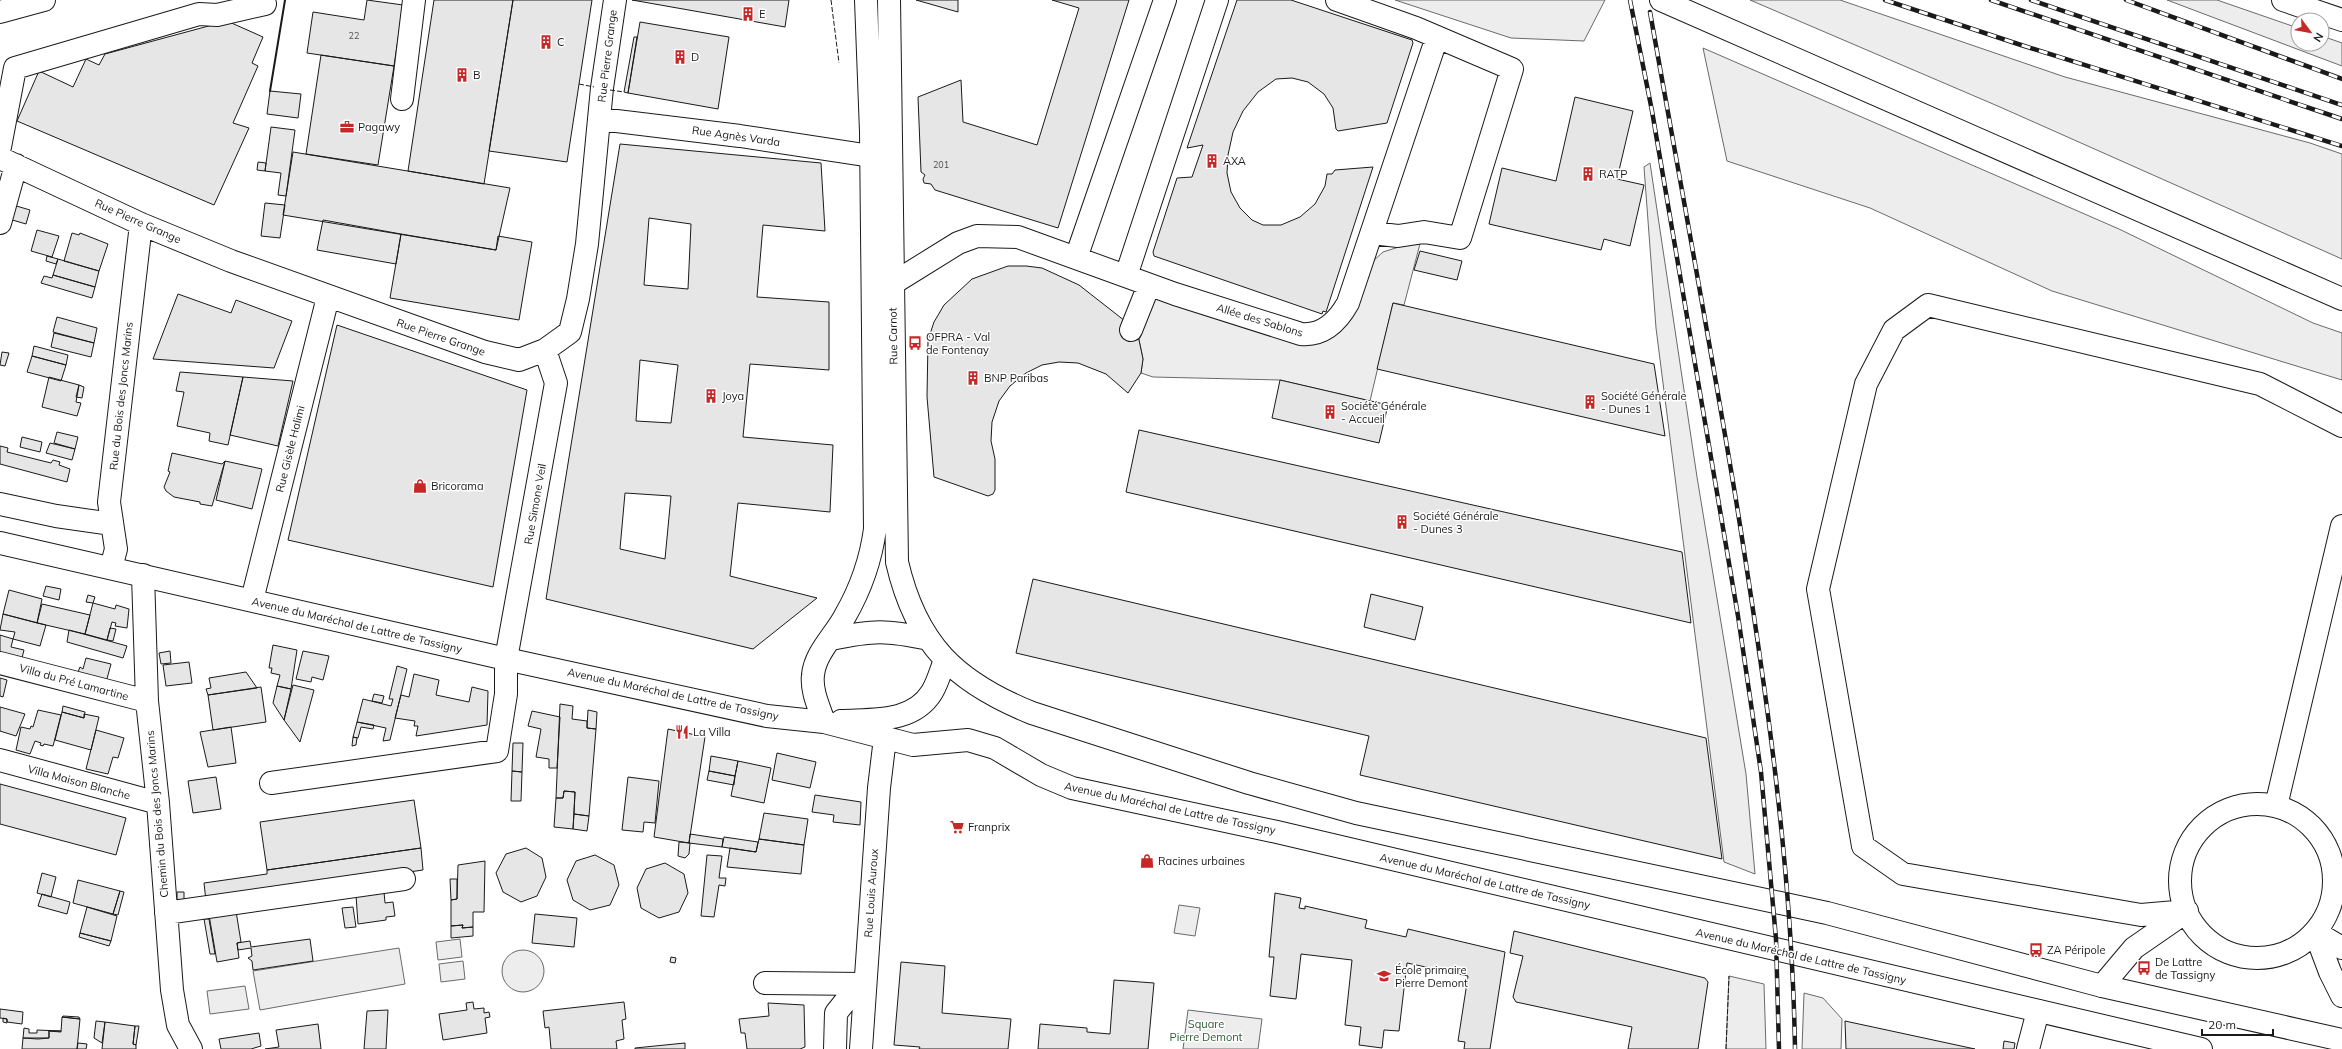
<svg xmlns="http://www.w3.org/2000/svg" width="2342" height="1049" viewBox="0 0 2342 1049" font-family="Mulish,sans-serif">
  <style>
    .built { fill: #ededed; stroke: #6a6a6a }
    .building { fill: #e6e6e6; stroke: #1a1a1a; fill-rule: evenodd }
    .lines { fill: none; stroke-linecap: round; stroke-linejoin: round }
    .minor-casing { stroke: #1a1a1a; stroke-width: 24 }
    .major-casing { stroke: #1a1a1a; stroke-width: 24 }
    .highway-casing { stroke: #1a1a1a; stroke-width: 24 }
    .minor { stroke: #fff; stroke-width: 22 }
    .major { stroke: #fff; stroke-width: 22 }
    .highway { stroke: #fff; stroke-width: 22 }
    .rail-casing { stroke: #1a1a1a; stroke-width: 4.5 }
    .rail { stroke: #fff; stroke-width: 3; stroke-dasharray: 9; stroke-linecap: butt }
    .fence { stroke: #1a1a1a; stroke-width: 1; stroke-dasharray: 5 2; stroke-linecap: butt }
    .wall { stroke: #1a1a1a; stroke-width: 2 }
    .labels { text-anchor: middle; stroke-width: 3; stroke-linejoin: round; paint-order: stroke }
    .number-label { font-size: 9px; fill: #4d4d4d }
    .poi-label { font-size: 11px; fill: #1a1a1a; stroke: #fff; text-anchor: start }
    .street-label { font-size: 11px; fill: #1a1a1a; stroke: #fff }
    .park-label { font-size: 11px; fill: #2b5a34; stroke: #fff }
  </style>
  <rect width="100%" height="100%" fill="#fff"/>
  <!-- built -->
  <path class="built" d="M1395,0H1605L1584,41L1511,38Z
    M1750,0H1840L2065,77L2310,143L2342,154V259L2000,107Z
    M2167,0H2217L2298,28V44H2322V36L2342,43V66Z
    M1703,48L2119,229L2313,323L2342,333V380L2052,291L1870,208L1727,161Z
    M1650,163L1697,477L1746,774L1755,874L1724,862L1656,328L1644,167Z
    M1421,240L1404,305L1393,303L1370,401L1280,380L1153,377L1141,373L1143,359L1139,340L1154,298L1306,343L1371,263L1383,252Z
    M1179,905L1200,908L1195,936L1174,933Z
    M460,939L462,957L438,960L436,942Z
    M399,948L405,984L260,1010L253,971Z
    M502 971a21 21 0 1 1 42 0a21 21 0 1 1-42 0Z
    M463,961L465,979L441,982L439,964Z
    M1729,976L1764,984L1766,1049H1726Z
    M245,986L249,1009L210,1014L207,991Z
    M1804,993L1823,998L1842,1019L1841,1049H1802Z
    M1188,1010L1262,1019L1258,1049H1183Z"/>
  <!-- building -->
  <path class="building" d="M367,0L403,5L394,66L307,53L313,12L364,20Z
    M434,0H513L484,184L408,171Z
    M513,0H592L567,162L489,151Z
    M632,0H789L785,27Z
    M916,0H958V12Z
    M1052,0H1129L1058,228L935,190L931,184L924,183L923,179L925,175L921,172L918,97L961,80L963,122L1037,145L1079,8Z
    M1237,0H1291L1412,40L1413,43L1387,123L1338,131L1336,129L1333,108L1324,94L1308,82L1292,78L1276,79L1258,92L1243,111L1233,132L1228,155L1227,173L1231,192L1240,208L1252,220L1263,225H1281L1300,217L1315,204L1325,186L1327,174H1332L1335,170L1373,167L1326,312L1323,311L1322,314L1154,256L1153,252L1177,178L1192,177L1203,145L1187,148Z
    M227,21L263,37L252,63L258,66L233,123L249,128L214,205L17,121L39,71L73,87L86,59L99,65L105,54Z
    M640,22L729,37L718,109L628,93Z
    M634,37H637L628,93L624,92Z
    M321,55L394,66L378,165L306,154Z
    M270,91L301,94L298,118L267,114Z
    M1575,97L1633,111L1617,179L1644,185L1630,246L1604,239L1601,250L1489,224L1502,168L1556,181Z
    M271,127L295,130L286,196L278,195L281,173L265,171Z
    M620,144L821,163L825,231L763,225L757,297L829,302V370L750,364L743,437L833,445L830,512L738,503L730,576L817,598L753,649L546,599ZM649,218L691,224L688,289L644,285ZM640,360L678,365L671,423L636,421ZM625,493L671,496L665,559L620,549Z
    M293,152L510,188L496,250L283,215Z
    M258,162L266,163L265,171L257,170Z
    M265,203L285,205L280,238L261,236Z
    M13,205L30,210L26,224L9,219Z
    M323,220L401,234L396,264L317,250Z
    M37,230L59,236L52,257L31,251Z
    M72,233L79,235L80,233L108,244L99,271L64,261Z
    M401,234L496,250L498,236L532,242L519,320L390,298Z
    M1420,251L1462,261L1457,280L1414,270Z
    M47,256L58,259L56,264L46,261Z
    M58,259L99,271L95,287L53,275Z
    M1008,266H1026L1042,268L1079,285L1125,321L1139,340L1143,359L1141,373L1128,393L1106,374L1078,363L1059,362L1042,365L1026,373L1010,386L999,401L992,422L991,441L995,459V490L993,494L988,496L934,477L927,397L928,340L934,322L944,305L972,279Z
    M53,275L95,287L92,298L41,283L44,276L52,278Z
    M178,294L231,313L236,300L292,321L274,368L153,359Z
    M1393,303L1654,364L1665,436L1377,369Z
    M57,317L97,328L94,343L53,332Z
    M337,325L527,390L493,587L288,540Z
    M54,333L94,343L91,357L51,347Z
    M34,346L68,355L66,365L32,356Z
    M2,352L9,353L5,366L0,365Z
    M32,356L66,365L61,381L27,372Z
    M180,372L243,377L228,445L209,441L210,433L177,426L184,392L176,391Z
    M49,377L79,385L76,402L81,403L77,416L42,407Z
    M243,377L293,381L278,446L230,435Z
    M1280,380L1388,405L1379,443L1272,418Z
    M79,385L84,387L82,398L76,397Z
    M1139,430L1682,552L1691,623L1126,492Z
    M57,432L78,437L75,449L54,443Z
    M22,437L42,442L40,452L20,447Z
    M50,443L75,449L72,460L46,453Z
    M0,446L8,448L7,452L51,463L53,460L60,462L59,465L70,469L67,482L0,464Z
    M172,453L222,464L225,461L212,506L200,504V502L174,497L166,491L164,487L170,472L168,471Z
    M225,461L262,469L252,509L216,500Z
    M1033,579L1706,738L1722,859L1360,775L1369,736L1016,653Z
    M46,586L61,589L59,600L43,596Z
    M9,590L42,599L37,623L3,614Z
    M1371,594L1423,607L1415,640L1364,627Z
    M88,595L95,597L93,603L86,602Z
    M93,603L115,609L116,605L129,609L127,628L115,626L116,623L112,622L107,640L85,634Z
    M42,604L90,615L85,634L37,623Z
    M3,614L46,625L40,646L13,639L15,632L0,630Z
    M110,628L116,629L113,641L107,640Z
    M69,630L127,646L123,658L67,642Z
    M0,635L13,639L11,647L24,650L21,662L0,659Z
    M273,645L297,650L291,689L277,686L280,675L271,673L272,668H269Z
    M170,651L171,663L161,664L159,653Z
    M303,651L329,656L323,680L312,677L311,682L296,679Z
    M86,658L111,664L105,686L78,672L80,667L83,669Z
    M189,662L192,683L166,686L163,665Z
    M397,666L407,669L390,740L383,741L386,728L357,722L363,699L391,706L393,699H389Z
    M246,672L257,688L208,695L206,689L211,688L209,678Z
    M414,674L439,680L436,695L469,702L472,687L488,691L487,725L416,736L418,726H414L415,721L395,718L401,695L409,697Z
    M0,678L7,680L3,697L0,696Z
    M293,685L314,690L300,742L284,720Z
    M277,686L291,689L284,720L273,703Z
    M261,687L266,722L213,730L208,695Z
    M374,694L384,696L382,703L372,701Z
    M560,704L573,706L572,719L587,721V728L596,729L589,816L574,814L575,792L564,791L563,798H556Z
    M63,706L85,712L84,718L62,712Z
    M0,707L25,714L16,736L0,731Z
    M38,710L61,715L53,746L44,744L43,746L40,745L41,743L35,741L30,754L16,750L21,727L30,729L31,726L33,727Z
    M588,710L597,712L596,729L587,728Z
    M532,711L560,717L557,768H549V759L536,757L541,729L528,726Z
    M62,712L84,718V714L99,717L91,750L55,740Z
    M357,722L374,725L373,729L361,727L358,738L353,737Z
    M231,727L236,763L208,767L200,732Z
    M668,729L705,737L689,843L654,837Z
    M96,730L124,738L118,758L113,757L108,774L86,769Z
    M353,737L357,738L356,745L352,746Z
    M513,743H523L522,772L512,771Z
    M777,753L816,762L810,788L772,780Z
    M711,756L738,761L735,776L709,771Z
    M738,761L771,768L764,803L731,796Z
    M512,771L522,772L521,801H511Z
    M709,771L735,776L734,785L707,780Z
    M216,777L221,809L193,813L188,781Z
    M628,777L659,781L655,823L644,822L643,832L622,830Z
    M0,784L126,818L116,855L0,824Z
    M564,791L575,792L573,829L554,827L556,798H563Z
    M815,795L861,802L860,825L833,822L834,815L812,812Z
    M414,800L421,848L267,870L260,822Z
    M764,813L808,819L804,845L759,839Z
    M574,814L589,816L587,831L573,829Z
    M690,834L723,839L722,847L689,843Z
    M724,837L758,842L756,852L722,847Z
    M759,839L804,845L801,874L727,867L730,848L756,852Z
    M679,842L690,843L689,854L685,858L678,856Z
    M421,848L423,870L206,901L204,883L267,874V870Z
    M526,848L542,858L546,877L537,896L521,902L503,892L496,873L506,854Z
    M595,855L614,865L619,885L610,905L590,910L573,900L567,880L576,861Z
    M707,855L722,856L719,878H726L725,886L719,885L714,917L701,916Z
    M485,861L484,912H473V927L462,928L463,925L451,926V900L457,899L458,865Z
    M665,863L684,874L688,893L679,912L659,918L641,908L637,888L646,869Z
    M42,873L56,877L51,897L37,893Z
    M450,879H457V899L451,900Z
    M78,880L120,891L113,914L73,903Z
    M120,891L124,892L118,915L113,914Z
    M177,892H184V902L177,903Z
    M384,892L385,903L393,902L395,916L386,917V920L358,924L356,895Z
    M1275,893L1301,898L1299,908L1305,909V906L1367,920L1365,928L1406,937L1408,929L1505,952L1490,1049H1464L1465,1042L1458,1041L1468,976L1407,963L1399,1031L1384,1030L1382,1048L1359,1045L1361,1027L1345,1025L1352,960L1301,954L1296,999L1270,996L1274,957H1269Z
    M42,894L70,902L67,914L38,906Z
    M235,905L241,942L237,943L239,958L217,962L208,909Z
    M87,907L117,916L111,941L80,933Z
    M353,907L356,927L345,928L342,908Z
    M535,914L577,918L574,947L532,943Z
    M204,919H209L215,954H210Z
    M463,925L462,928L473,927V936L451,938V926Z
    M1514,931L1705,978L1708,982L1698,1049H1628L1632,1027L1516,1002L1513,997L1523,956L1510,953Z
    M80,933L111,941L109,946L79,937Z
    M310,939L313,961L253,970L252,961L248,958L252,956L251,948L238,950L237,943L250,941L251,947Z
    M671,957L676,958L675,963L670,962Z
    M901,962L945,966L942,1013L1011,1019L1008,1049H919L920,1047L894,1045Z
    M1114,980L1154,983L1148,1049H1038L1040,1024L1087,1028V1032L1110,1034Z
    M473,1002L474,1009L484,1008V1013L489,1012L490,1017L485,1018L487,1033L443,1040L439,1014L467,1010L466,1003Z
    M624,1002L626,1019L622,1020L624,1039L616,1041L617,1049H551L549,1027L545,1028L543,1011Z
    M768,1003L804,1005L805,1047L800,1049H747L745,1033H741L739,1019L769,1016Z
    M0,1009L23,1012L22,1024L7,1022V1019L0,1018Z
    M388,1010L386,1049H364L367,1011Z
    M63,1016L79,1017L80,1019L62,1017Z
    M62,1017L80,1019L77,1049H22L23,1038H49V1031L61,1032Z
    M3,1018L7,1019V1023L3,1022Z
    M96,1021L105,1022L102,1043L94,1038Z
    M1845,1021L1975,1049H1846Z
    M105,1022L135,1026L133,1044L136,1045V1049H102Z
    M318,1024L321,1049H265L279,1047L276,1030Z
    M135,1026H139L136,1045L133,1044Z
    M24,1028L29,1029V1033H37V1030L61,1031H49V1038L38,1039L23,1038Z
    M259,1033L261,1046L251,1049H221L219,1039Z
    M2004,1041L2015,1043L2014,1049H2003Z
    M78,1043L87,1044L86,1049H77Z
    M685,1043V1049H635V1048Z"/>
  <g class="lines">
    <defs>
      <path id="minor" d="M1337,0L1416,28L1512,69L1460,238L1424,232L1398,236L1372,233
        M402,99L414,0
        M600,119L740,136L871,156
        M0,147L15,68L199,14L217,15L265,4
        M0,158L141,224L231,261L485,352L519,360L545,350L570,332L578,299L587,244L602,88L615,0
        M0,223L16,165
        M1076,258L1165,0
        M1126,276L1217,0
        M892,284L958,243L977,236L1018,237L1175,294L1301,334C1323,336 1338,321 1348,303L1437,37
        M1131,330L1149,285
        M0,504L56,516L112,524
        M111,568L116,549L109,502L141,224
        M143,575L147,701L158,803L172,990L178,1025L191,1049
        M252,600L328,297
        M0,663L147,701
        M0,760L158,803
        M271,783L497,751L506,694V659L556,383L545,350
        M2180 881a77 77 0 1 1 154 0a77 77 0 1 1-154 0Z
        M2276,806L2342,526
        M2187,911L2141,915L1903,874L1863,846L1818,589L1866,384L1894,330L1928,305L2260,384L2342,426
        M166,913L404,879
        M2315,932L2330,972L2342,996
        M2315,932L2342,948
        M765,983L864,984
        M2102,986L2134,948L2186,912
        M835,1049L836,1013L848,998H864
        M861,1049L879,788L885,738
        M2028,1049L2038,1011"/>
      <path id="major" d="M889,0L897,562C916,644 955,682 1032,713L1249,783L1356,813L1827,913L2102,986L2342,1040
        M0,12L44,0
        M0,543L506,659L767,716L824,722L913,745L968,740L995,748L1041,775L1072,788L1277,832L2201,1049
        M831,639C874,630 886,630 929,639
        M841,721C874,719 913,723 932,692C938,682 941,670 945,660
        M824,722C819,707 811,691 813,675C815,653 835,635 845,616C860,590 871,559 875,529L871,132L866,0"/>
      <path id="highway" d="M1661,0L2342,299
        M2283,0L2342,20"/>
    </defs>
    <!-- minor casing -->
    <use href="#minor" class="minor-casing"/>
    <!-- major casing -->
    <use href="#major" class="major-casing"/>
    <!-- highway casing -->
    <use href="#highway" class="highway-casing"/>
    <!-- minor -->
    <use href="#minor" class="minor"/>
    <!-- major -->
    <use href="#major" class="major"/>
    <!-- highway -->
    <use href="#highway" class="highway"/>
    <defs>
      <path id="rail" d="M1630,0L1652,111L1738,616L1761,772L1776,939L1779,1049
        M1885,0L2018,44L2342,146
        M1991,0L2342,119
        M2031,0L2342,105
        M2126,0L2342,79
        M1650,12C1679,175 1709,337 1736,500C1765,682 1792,864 1795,1049"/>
    </defs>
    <!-- rail casing -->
    <use href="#rail" class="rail-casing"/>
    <!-- rail -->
    <use href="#rail" class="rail"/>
    <!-- fence -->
    <path class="fence" d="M831,0L839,63
      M579,84L594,87
      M610,90L624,92
      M1726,1049L1729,976"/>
    <!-- wall -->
    <path class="wall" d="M270,91L285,0"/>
  </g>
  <!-- icons -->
  <defs>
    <symbol id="building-bare" viewBox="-9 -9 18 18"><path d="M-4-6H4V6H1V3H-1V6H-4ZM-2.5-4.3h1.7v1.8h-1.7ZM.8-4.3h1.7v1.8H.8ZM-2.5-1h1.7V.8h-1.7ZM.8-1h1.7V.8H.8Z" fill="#c62828" stroke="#fff" stroke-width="2.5" paint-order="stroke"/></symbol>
    <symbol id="office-bare" viewBox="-9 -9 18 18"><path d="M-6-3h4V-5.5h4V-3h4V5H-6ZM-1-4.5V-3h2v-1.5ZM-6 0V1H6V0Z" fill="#c62828" stroke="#fff" stroke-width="2.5" paint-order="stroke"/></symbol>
    <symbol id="bus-bare" viewBox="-9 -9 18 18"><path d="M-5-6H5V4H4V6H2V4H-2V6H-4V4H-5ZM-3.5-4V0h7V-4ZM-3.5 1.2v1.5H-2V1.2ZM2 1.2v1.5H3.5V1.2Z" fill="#c62828" stroke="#fff" stroke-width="2.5" paint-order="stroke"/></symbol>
    <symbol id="shop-bare" viewBox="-9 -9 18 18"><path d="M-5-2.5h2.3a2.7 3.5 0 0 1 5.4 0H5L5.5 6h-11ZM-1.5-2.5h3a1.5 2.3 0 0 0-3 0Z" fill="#c62828" stroke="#fff" stroke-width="2.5" paint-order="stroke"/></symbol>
    <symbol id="restaurant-bare" viewBox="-9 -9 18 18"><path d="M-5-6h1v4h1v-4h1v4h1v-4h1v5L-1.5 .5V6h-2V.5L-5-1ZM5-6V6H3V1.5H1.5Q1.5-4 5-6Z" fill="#c62828" stroke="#fff" stroke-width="2.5" paint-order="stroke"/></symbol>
    <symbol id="supermarket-bare" viewBox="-9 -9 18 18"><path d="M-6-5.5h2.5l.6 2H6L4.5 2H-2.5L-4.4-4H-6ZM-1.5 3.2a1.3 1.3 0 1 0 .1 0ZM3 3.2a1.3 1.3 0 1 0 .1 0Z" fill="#c62828" stroke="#fff" stroke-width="2.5" paint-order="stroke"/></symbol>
    <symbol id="school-bare" viewBox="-9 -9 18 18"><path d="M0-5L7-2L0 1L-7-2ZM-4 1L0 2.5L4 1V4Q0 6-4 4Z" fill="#c62828" stroke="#fff" stroke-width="2.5" paint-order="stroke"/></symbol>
  </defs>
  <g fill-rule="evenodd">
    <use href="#building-bare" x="738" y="4" width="20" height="20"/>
    <use href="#building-bare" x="536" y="32" width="20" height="20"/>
    <use href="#building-bare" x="670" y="47" width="20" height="20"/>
    <use href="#building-bare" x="452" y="65" width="20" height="20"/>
    <use href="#office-bare" x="337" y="117" width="20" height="20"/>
    <use href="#building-bare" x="1202" y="151" width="20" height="20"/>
    <use href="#building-bare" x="1578" y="164" width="20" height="20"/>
    <use href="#bus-bare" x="905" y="333" width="20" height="20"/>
    <use href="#building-bare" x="963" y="368" width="20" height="20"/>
    <use href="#building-bare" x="701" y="386" width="20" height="20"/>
    <use href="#building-bare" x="1580" y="392" width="20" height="20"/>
    <use href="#building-bare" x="1320" y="402" width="20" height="20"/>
    <use href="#shop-bare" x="410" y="476" width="20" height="20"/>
    <use href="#building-bare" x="1392" y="512" width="20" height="20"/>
    <use href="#restaurant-bare" x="672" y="722" width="20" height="20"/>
    <use href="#supermarket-bare" x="947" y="817" width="20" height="20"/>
    <use href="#shop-bare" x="1137" y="851" width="20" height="20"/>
    <use href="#bus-bare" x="2026" y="940" width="20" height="20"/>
    <use href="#bus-bare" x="2134" y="958" width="20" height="20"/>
    <use href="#school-bare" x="1374" y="966" width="20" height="20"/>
  </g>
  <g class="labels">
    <!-- number labels -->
    <g class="number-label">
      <text x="354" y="39">22</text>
      <text x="941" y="168">201</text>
    </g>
    <!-- poi labels -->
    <g class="poi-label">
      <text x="759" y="18">E</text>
      <text x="557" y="46">C</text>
      <text x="691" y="61">D</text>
      <text x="473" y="79">B</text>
      <text x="358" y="131">Pagawy</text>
      <text x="1223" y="165">AXA</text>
      <text x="1599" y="178">RATP</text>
      <text x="926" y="341">OFPRA - Val<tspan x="926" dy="13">de Fontenay</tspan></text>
      <text x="984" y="382">BNP Paribas</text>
      <text x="722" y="400">Joya</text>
      <text x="1601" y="400">Société Générale<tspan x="1601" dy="13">- Dunes 1</tspan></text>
      <text x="1341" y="410">Société Générale<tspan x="1341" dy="13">- Accueil</tspan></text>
      <text x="431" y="490">Bricorama</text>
      <text x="1413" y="520">Société Générale<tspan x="1413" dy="13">- Dunes 3</tspan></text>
      <text x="693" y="736">La Villa</text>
      <text x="968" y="831">Franprix</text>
      <text x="1158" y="865">Racines urbaines</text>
      <text x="2047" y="954">ZA Péripole</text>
      <text x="2155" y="966">De Lattre<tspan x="2155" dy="13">de Tassigny</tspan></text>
      <text x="1395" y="974">École primaire<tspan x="1395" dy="13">Pierre Demont</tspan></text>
    </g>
    <!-- street labels -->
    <g class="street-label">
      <text transform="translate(607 56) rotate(-83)" y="4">Rue Pierre Grange</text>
      <text transform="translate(736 136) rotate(8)" y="4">Rue Agnès Varda</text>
      <text transform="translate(138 221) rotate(24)" y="4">Rue Pierre Grange</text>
      <text transform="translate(1260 320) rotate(17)" y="4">Allée des Sablons</text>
      <text transform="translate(893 336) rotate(-91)" y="4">Rue Carnot</text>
      <text transform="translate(441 337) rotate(19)" y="4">Rue Pierre Grange</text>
      <text transform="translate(121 396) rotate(-84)" y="4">Rue du Bois des Joncs Marins</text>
      <text transform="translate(290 449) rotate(-76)" y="4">Rue Gisèle Halimi</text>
      <text transform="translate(535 504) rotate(-80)" y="4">Rue Simone Veil</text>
      <text transform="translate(357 625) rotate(13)" y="4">Avenue du Maréchal de Lattre de Tassigny</text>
      <text transform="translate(74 682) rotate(15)" y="4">Villa du Pré Lamartine</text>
      <text transform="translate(673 694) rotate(12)" y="4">Avenue du Maréchal de Lattre de Tassigny</text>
      <text transform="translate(79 782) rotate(15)" y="4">Villa Maison Blanche</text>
      <text transform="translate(1170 808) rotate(12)" y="4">Avenue du Maréchal de Lattre de Tassigny</text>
      <text transform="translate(157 814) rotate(-95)" y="4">Chemin du Bois des Joncs Marins</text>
      <text transform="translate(1485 881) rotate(13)" y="4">Avenue du Maréchal de Lattre de Tassigny</text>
      <text transform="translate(871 893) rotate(-86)" y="4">Rue Louis Auroux</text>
      <text transform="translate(1801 956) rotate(13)" y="4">Avenue du Maréchal de Lattre de Tassigny</text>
    </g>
    <!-- park labels -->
    <g class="park-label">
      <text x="1206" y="1028">Square<tspan x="1206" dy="13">Pierre Demont</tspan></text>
    </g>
  </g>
  <!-- north arrow -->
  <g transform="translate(2310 32) rotate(122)"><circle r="19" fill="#ffffff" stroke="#a3a3a3"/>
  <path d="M0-3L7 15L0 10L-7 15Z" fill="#c62828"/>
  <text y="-6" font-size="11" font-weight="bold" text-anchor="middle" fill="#1a1a1a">N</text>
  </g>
  <!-- scale -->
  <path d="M2202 1029v6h71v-6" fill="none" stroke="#1a1a1a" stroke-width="2"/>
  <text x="2208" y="1029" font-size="12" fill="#1a1a1a" stroke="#ffffff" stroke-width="3" paint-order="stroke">20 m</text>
</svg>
